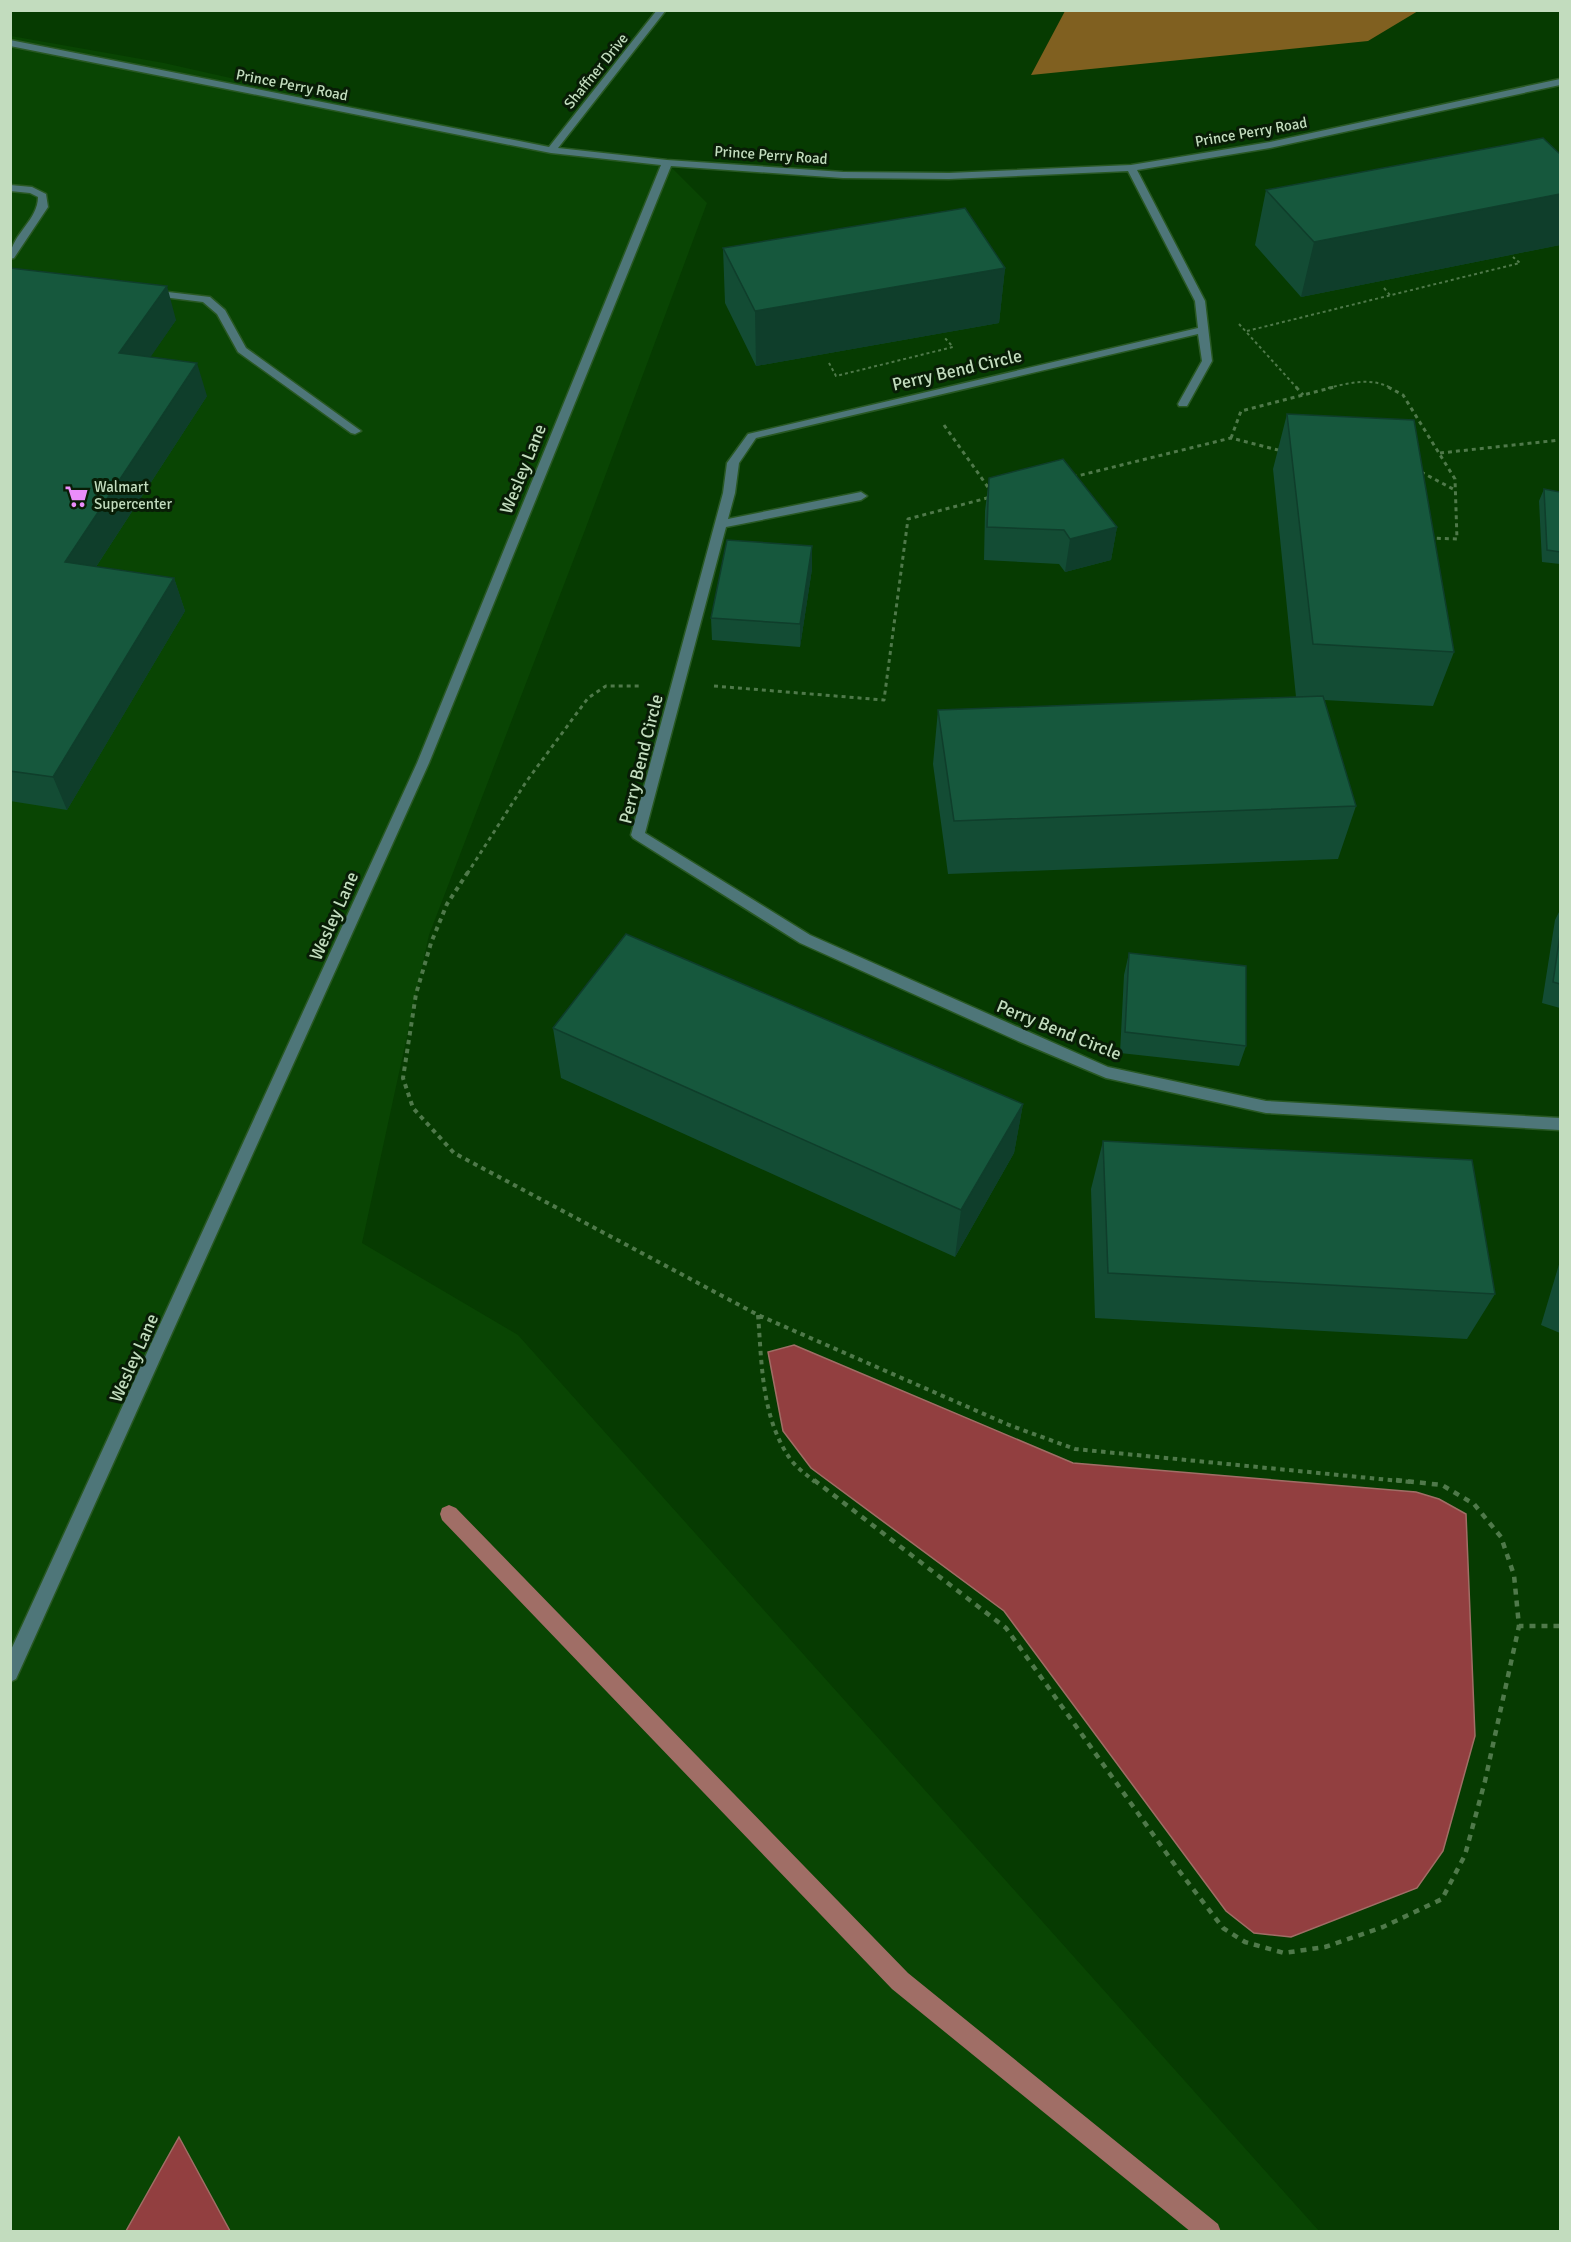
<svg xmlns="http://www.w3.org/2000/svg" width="1571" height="2242" viewBox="0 0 1571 2242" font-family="Signika,sans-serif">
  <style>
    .built { fill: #094503 }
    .forest { fill: #806020 }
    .water { fill: #923f40; stroke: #a06e66; stroke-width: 1.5 }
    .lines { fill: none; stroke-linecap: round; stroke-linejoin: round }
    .stream { fill: #a06e66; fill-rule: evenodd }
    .minor-casing { stroke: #285823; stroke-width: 3 }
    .path-far3 { stroke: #4f794a; stroke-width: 2; stroke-dasharray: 3 3; stroke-linecap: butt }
    .path-far2 { stroke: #4f794a; stroke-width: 3; stroke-dasharray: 4 4; stroke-linecap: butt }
    .path-far1 { stroke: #4f794a; stroke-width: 4; stroke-dasharray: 4.5 4.5; stroke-linecap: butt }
    .path { stroke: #4f794a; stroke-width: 4.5; stroke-dasharray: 6 6; stroke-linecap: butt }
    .minor { fill: #4e7679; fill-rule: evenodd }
    .wall { fill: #134c34 }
    .shaded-wall { fill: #0f3e2b }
    .building { fill: #16583d; stroke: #0f3e2b; stroke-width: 1.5 }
    .labels { text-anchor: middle; stroke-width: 6; stroke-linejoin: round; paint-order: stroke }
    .far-street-label { font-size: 15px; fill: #c2dcbe; stroke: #081d06 }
    .far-poi-label { font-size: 15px; fill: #c2dcbe; stroke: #081d06; text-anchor: start }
    .street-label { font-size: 18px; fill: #c2dcbe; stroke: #081d06 }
  </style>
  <rect width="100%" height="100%" fill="#063b01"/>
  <!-- built -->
  <path class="built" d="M11,36L164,63L350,105L554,146L667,163L707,203L585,530L429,935L362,1243L518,1335L1319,2231L11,2232Z"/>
  <!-- forest -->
  <path class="forest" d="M1065,11V10L1418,11L1368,41L1031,75Z"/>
  <!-- water -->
  <path class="water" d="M794,1345L1073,1463L1416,1492L1439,1499L1466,1514L1475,1736L1443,1851L1417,1888L1291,1937L1254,1933L1226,1911L1004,1611L811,1468L783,1431L768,1352Z
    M179,2137L230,2231H126Z"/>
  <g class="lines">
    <!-- stream -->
    <path class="stream" d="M449,1505L456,1508L908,1973L1218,2224L1221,2232H1191L892,1989L442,1520L440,1514L442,1508Z"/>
    <defs>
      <path id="minor" d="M657,10H666L558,148L667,160L843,172L949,173L1131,165L1270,142L1560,79V85L1270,148L1137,170L1205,301L1212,361L1187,406H1179L1178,404L1202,361L1198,334L756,438L739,463L735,493L728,519L861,492L867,496L861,500L726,527L645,833L810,935L1108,1067L1266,1101L1560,1118V1130L1266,1113L1106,1078L1018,1041L800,943L633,838L631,835L723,493L727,463L748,434L1198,328L1195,301L1128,171L949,179L843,178L671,166L429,763L16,1679L10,1682V1652L417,763L661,165L551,153L10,46V40L549,147Z
        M10,185L32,187L46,194L48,207L14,258L10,259C10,235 38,221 38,197L30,193L10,191Z
        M151,290L210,297L225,310L246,348L361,431L355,434L351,433L238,352L217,314L203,302L147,295L146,293Z"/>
    </defs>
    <!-- minor casing -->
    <use href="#minor" class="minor-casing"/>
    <!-- path-far3 -->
    <path class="path-far3" d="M1384,288L1390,295
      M1239,324L1297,388
      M1247,331L1520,263L1513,257
      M829,363L836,376L953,347L944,337
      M1328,388C1349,383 1371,377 1391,388"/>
    <!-- path-far2 -->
    <path class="path-far2" d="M1296,387L1303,395
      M1388,387L1403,395L1455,479L1457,539L1431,538
      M944,425L990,490
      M1231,438L1241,411L1334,387
      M1440,453L1560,440
      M1421,472L1455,490
      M1073,477L1231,438L1282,451
      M714,686L884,700L908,519L991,497
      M467,874L526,782L588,698L606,686H640"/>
    <!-- path-far1 -->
    <path class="path-far1" d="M468,872L447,904L431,943L416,994L403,1078L413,1108L454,1153L758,1315L1009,1425L1075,1449L1410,1482
      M758,1315C762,1364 761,1418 791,1460C797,1468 807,1475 815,1482"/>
    <!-- path -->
    <path class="path" d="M814,1480L1006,1628L1177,1868L1223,1928L1245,1942L1284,1953L1325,1947L1383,1927L1442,1899L1465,1855L1485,1781L1519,1626
      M1396,1480L1442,1485L1474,1504L1501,1537L1514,1575L1519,1626H1560"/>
    <!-- minor -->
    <use href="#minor" class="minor"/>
  </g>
  <!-- wall -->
  <path class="wall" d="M1560,154V245L1301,297L1255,245L1266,190Z
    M723,248L1005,268L999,323L756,366L725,303Z
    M10,268L176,320L150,357L207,396L96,567L174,578L185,611L67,810L10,801Z
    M1287,414L1454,652L1433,706L1324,700L1356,806L1338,859L948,874L933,764L938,710L1296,697L1273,469Z
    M989,478L1117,527L1111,560L1065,572L1059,564L984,560L985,511Z
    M1544,489L1560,492V564L1542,562L1539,501Z
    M812,546V569L800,647L712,640L711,618Z
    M1560,910V1008L1542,1003L1555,920Z
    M1129,953L1246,1046L1239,1066L1120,1053L1124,975Z
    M553,1028L1023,1104L1014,1153L955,1257L561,1078Z
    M1103,1141L1495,1294L1467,1339L1095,1318L1091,1189Z
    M1560,1261V1333L1541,1325Z"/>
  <!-- shaded-wall -->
  <path class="shaded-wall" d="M1560,194V245L1301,297L1314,242Z
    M1005,268L999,323L756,366L755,311Z
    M167,286L176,320L130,387L119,353Z
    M197,363L207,396L77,596L65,562Z
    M1117,527L1111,560L1065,572L1070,539Z
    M812,546V569L800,647V624Z
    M174,578L185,611L67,810L53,777Z
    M1023,1104L1014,1153L955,1257L961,1210Z"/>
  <!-- building -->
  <path class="building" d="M1543,138L1560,154V194L1314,242L1266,190Z
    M965,208L1005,268L755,311L723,248Z
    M10,268L167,286L119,353L197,363L65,562L174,578L53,777L10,771Z
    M1287,414L1414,420L1454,652L1313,644Z
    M1063,459L1117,527L1070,539L1064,530L987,527L989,478Z
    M1544,489L1560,492V552L1547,550Z
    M727,540L812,546L800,624L711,618Z
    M1323,696L1356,806L954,821L938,710Z
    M626,934L1023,1104L961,1210L553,1028Z
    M1560,935V984L1553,982Z
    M1129,953L1246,966V1046L1125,1032Z
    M1103,1141L1472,1160L1495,1294L1108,1273Z"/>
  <!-- icons -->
  <defs>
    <symbol id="supermarket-bare" viewBox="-9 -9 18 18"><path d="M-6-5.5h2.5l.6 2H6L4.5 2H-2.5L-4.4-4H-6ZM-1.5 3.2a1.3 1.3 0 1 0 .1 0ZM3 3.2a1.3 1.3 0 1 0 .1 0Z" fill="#eb8dfb" stroke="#081d06" stroke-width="2.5" paint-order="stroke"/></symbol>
  </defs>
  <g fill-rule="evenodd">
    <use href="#supermarket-bare" x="60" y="480" width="33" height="33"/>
  </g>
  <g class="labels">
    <!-- far-street labels -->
    <g class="far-street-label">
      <text transform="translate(596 71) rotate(-51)" y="5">Shaffner Drive</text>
      <text transform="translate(292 85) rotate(11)" y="5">Prince Perry Road</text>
      <text transform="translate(1251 132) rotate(-10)" y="5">Prince Perry Road</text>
      <text transform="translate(771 155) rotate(4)" y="5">Prince Perry Road</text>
    </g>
    <!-- far-poi labels -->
    <g class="far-poi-label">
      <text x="94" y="492">Walmart<tspan x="94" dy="17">Supercenter</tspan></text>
    </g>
    <!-- street labels -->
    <g class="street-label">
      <text transform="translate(957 370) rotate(-13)" y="6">Perry Bend Circle</text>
      <text transform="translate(523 469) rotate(-68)" y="6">Wesley Lane</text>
      <text transform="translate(641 759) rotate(-76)" y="6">Perry Bend Circle</text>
      <text transform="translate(334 916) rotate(-66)" y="6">Wesley Lane</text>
      <text transform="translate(1059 1030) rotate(22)" y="6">Perry Bend Circle</text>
      <text transform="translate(134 1358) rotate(-66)" y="6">Wesley Lane</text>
    </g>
  </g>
  <!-- border -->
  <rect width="1571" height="2242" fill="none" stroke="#c2dcbe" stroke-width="24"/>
</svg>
